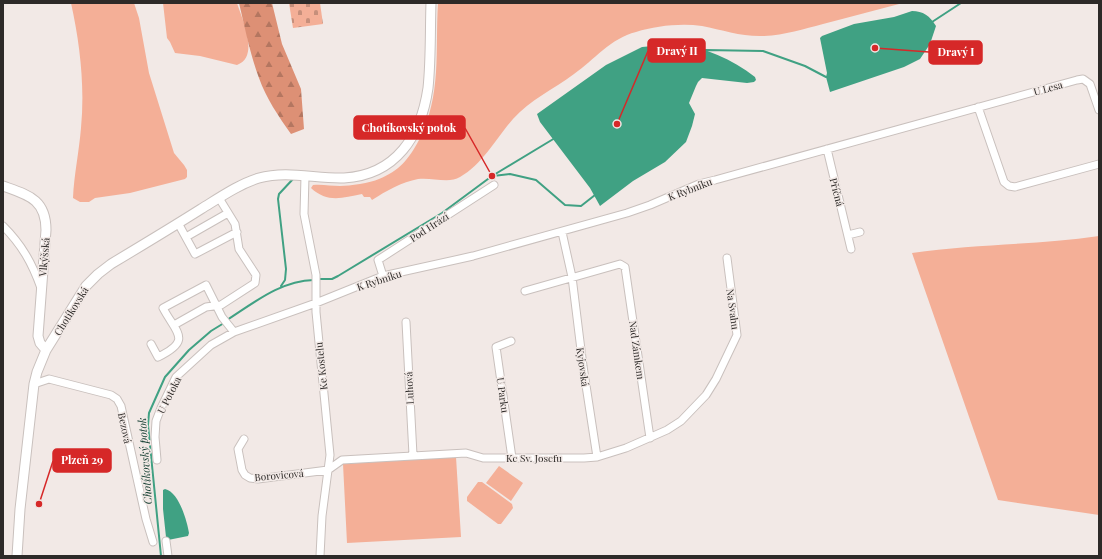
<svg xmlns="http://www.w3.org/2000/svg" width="1102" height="559" viewBox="0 0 1102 559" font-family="'Playfair Display',serif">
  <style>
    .green { fill: #f4af97 }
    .forest { fill: url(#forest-firs) }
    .cemetery { fill: url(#cemetery-stones) }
    .water { fill: #40a183 }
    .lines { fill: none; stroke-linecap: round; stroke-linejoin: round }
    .stream { stroke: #40a183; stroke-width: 2 }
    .minor-casing { stroke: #c9c0bd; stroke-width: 9 }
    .tertiary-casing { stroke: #c9c0bd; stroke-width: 11 }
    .minor { stroke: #fff; stroke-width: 7 }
    .tertiary { stroke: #fff; stroke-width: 9 }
    .labels { text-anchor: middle; stroke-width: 3; stroke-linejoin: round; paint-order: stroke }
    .street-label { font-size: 10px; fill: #2d2a28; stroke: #f2e9e6 }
    .water-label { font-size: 11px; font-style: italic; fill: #093629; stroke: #f2e9e6 }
    .leader { fill: none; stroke: #d62828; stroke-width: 1.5 }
    .callout-dot { fill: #d62828; stroke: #f2e9e6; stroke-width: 1.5 }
    .callout { fill: #d62828; stroke: #d62828; stroke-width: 1.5 }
    .callout-label { font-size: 11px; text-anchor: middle; font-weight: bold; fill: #fff }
  </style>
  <defs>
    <pattern id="forest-firs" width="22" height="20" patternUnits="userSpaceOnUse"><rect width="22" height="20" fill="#dd9075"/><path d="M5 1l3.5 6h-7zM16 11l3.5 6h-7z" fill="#b47660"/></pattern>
    <pattern id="cemetery-stones" width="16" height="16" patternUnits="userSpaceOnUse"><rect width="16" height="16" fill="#f4af97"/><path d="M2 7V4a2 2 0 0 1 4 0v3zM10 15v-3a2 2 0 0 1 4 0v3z" fill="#c68f7b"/></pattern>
  </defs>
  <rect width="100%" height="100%" fill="#f2e9e6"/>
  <!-- green -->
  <path class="green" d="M71,3H134L139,18L149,73L174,153L184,165L187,170V177L185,179L130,193L95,198L89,202H80L73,198C74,175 79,152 81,128C85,86 80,44 71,3Z
    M163,3H237C242,19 260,57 237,65L200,56L175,53L170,42L167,38Z
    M438,3H903C876,10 850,17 823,24C804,29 785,35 764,36C742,37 723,30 702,26C680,23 656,26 636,32C611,38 594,60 574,74C554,89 530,100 513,119C496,138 483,164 460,177C449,184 431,177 418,179C402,182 386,191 372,200L370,197H364L362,194C342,198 327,203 311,188L313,185C322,184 331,186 340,186C350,186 370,183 379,179C399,171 409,159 419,140C442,95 435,51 438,3Z
    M1099,236V515L998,500L912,253C974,244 1037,245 1099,236Z
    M456,457L461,537L347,543L343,464Z
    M499,466L523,483L511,501L486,483Z
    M478,482H482L512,504L513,508L501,524H498L467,501V497Z"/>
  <!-- forest -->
  <path class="forest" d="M239,3H272L282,44L301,89L304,129L291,134C279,117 266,98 259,78C250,54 245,28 239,3Z"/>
  <!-- cemetery -->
  <path class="cemetery" d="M289,3H320L323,24L293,28Z"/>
  <!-- water -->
  <path class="water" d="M912,11C923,11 930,16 936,26L930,44L920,59L904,67L830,92L826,77L827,73L820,38L822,36L854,24L894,17Z
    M675,44C705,47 732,59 755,77L756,80L754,82L747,83L702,78L698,82L696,86L689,103L695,114L692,126L686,142L665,162L633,181L600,206L590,188L540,122L537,114L606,65L642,47Z
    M165,489C179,492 187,521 189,533L188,536L168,540L166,537L163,509V490Z"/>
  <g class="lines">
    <!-- stream -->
    <path class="stream" d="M932,22L961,3
      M703,52L705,50L763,51L805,66L826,77H829
      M493,176L510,174L536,180L565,205L581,206L595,195
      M319,279H332L338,276L442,213L492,176L555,138
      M281,286L285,280L286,269L278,199L279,194L293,179
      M227,320C255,302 280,281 314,280
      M161,556L148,425L149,413L165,377L189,350L211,331L224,323"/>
    <defs>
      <path id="minor" d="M978,107L1004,182L1009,186L1015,187L1099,164
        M827,149L851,249
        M305,176L304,214L316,275V312L330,455L322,516L320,556
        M178,223L195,254L237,232
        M3,226C22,245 32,263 41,288
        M562,232L572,277L583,366L597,457
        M848,235L860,232
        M186,237L228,213
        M383,276L378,260L494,185
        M525,291L620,264L625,267L650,438
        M406,322L413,455
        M174,325L206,307L221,305L255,283L256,275L239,249L235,224L219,198
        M511,341L496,347L512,458
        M151,344L158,357C193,340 176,333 163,308L206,285L222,317L234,332
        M34,384L49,379L111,395L117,399L121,406L146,519L153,542
        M244,439L238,449L242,470L245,475L250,478L258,479L328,470L342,460L466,453L483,458H584L597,457L626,448L667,430L681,421L706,395L716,379L737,335L727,258
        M157,460L155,437L156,421L161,408L176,377L211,345L234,332L316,303L383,276L473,256L627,213L650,205L699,184L715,180L1077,80L1083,79L1090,84L1099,110
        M166,541L168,556"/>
      <path id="tertiary" d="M3,186C28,195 46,199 46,230L38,336L40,343L46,350
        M17,556L20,509L34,384L37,372L46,350L86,286L98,274L111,264C141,246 171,228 201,209C219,198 239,184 259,178C287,170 316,179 344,178C396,175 421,136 428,88C431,60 430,31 431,3"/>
    </defs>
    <!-- minor casing -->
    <use href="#minor" class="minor-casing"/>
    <!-- tertiary casing -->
    <use href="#tertiary" class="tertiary-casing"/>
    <!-- minor -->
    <use href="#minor" class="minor"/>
    <!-- tertiary -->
    <use href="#tertiary" class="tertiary"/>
  </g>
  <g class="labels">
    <!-- street labels -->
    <g class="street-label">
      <text transform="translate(1048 88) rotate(-15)" y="4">U Lesa</text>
      <text transform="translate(690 189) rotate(-21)" y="4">K Rybníku</text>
      <text transform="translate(837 192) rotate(76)" y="4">Příčná</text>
      <text transform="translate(429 227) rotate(-33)" y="4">Pod Hrází</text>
      <text transform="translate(44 257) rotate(-85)" y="4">Vlkýšská</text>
      <text transform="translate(379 280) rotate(-18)" y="4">K Rybníku</text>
      <text transform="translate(733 309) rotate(82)" y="4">Na Svahu</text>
      <text transform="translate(71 311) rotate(-58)" y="4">Chotíkovská</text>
      <text transform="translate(637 350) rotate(82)" y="4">Nad Zámkem</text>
      <text transform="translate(321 366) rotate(-96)" y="4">Ke Kostelu</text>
      <text transform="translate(583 367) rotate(82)" y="4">Kyjovská</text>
      <text transform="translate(409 388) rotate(-93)" y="4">Luhová</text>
      <text transform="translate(169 395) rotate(-63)" y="4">U Potoka</text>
      <text transform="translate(503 395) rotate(82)" y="4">U Parku</text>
      <text transform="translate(125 428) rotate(78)" y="4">Bezová</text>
      <text x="534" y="462">Ke Sv. Josefu</text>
      <text transform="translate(279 475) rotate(-5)" y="4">Borovicová</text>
    </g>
    <!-- water labels -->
    <g class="water-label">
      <text transform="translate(145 461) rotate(-94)" y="4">Chotíkovský potok</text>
    </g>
  </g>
  <!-- callouts -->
  <path class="leader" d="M617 124L648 51M875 48L929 52M492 176L465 128M39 504L53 461"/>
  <g class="callout-dot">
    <circle cx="617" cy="124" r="4"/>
    <circle cx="875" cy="48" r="4"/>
    <circle cx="492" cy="176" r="4"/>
    <circle cx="39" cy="504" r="4"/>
  </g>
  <g class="callout">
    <rect x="648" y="39" width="57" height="23" rx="4"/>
    <rect x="929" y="41" width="53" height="23" rx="4"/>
    <rect x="354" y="116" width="111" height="23" rx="4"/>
    <rect x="53" y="449" width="58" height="23" rx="4"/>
  </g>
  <g class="callout-label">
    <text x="677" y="55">Dravý II</text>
    <text x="956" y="56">Dravý I</text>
    <text x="409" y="132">Chotíkovský potok</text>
    <text x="82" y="464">Plzeň 29</text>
  </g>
  <!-- border -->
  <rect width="1102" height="559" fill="none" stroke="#2d2a28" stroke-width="8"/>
</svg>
